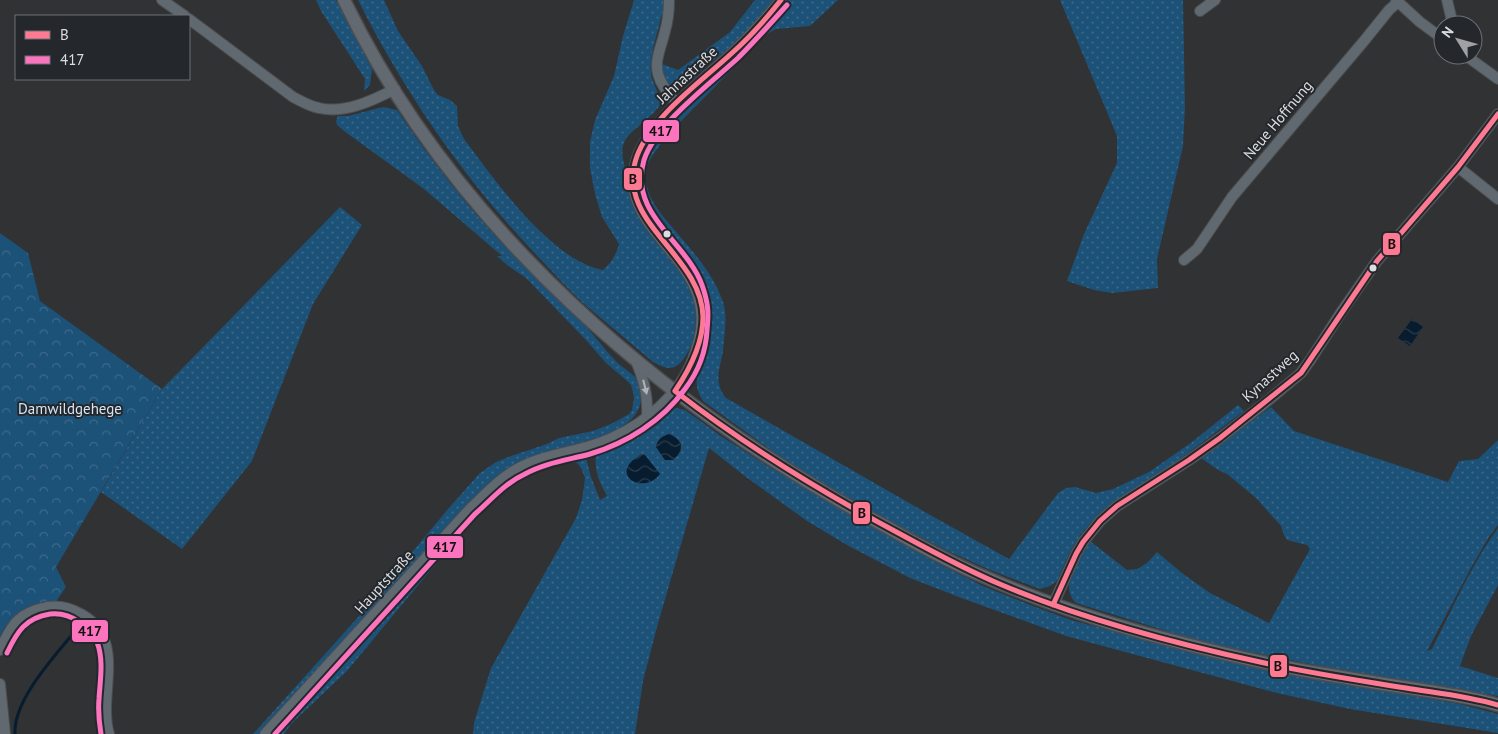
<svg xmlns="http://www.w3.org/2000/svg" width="1498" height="734" viewBox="0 0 1498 734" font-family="'PT Sans',sans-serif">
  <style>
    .grass { fill: url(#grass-dots); fill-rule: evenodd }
    .forest { fill: url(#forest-crowns) }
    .water { fill: url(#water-waves) }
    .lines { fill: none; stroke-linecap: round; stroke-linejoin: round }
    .stream { stroke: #071c2e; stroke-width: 3 }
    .minor-casing { stroke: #4c4d4f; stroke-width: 12 }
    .major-casing { stroke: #4c4d4f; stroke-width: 15 }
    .minor { stroke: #616970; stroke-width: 10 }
    .major { stroke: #626970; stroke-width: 12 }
    .bus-1-casing { stroke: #24282c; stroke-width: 9 }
    .bus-2-casing { stroke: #24282c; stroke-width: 9 }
    .bus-1 { stroke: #fe7a93; stroke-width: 5 }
    .bus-2 { stroke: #fc73be; stroke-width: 5 }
    .oneway { fill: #b0b4b9 }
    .bus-dot { fill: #dbdde0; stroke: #24282c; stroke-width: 2 }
    .labels { text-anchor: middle; stroke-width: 4; stroke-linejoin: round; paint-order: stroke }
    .street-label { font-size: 15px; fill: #dbdde0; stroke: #24282c }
    .park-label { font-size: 15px; fill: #d3e5f6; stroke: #24282c }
    .line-badge { stroke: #24282c; stroke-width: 2 }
    .pale-badge-label { font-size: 14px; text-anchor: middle; font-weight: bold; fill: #111 }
  </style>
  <defs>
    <pattern id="grass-dots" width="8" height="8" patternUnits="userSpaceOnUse" patternTransform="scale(1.25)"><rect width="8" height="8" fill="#1c5178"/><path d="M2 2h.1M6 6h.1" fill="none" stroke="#3c6a8b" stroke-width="1.8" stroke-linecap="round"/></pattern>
    <pattern id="forest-crowns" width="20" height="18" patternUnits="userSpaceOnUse" patternTransform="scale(1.25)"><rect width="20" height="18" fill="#1c5178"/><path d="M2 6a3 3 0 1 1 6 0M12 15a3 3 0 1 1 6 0" fill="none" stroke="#3c6a8b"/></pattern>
    <pattern id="water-waves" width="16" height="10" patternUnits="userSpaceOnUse" patternTransform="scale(1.25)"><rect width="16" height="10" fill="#071c2e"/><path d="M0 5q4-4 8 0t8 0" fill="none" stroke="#2b3d4c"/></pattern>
  </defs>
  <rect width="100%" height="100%" fill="#303234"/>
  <!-- grass -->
  <path class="grass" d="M316,0H336L372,69L370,85L364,91L365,79L321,11Z
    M358,0H384L398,31L422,66L434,90L438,95L450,100L457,106L458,126L464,139C495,180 550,260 603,270C612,262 616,255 619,244L602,217L595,194L590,168V142L595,120L614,76L623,36L634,0H665L663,16L661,17C658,34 649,55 651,73C652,84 660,93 661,104C657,109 653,114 648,118C640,127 626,133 623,146C621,153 624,162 625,169C626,189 631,206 642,223C665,260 701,278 695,328C694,340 689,354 680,363C672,372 662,367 653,362C630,342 606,323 583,303C570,291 558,278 546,265C470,187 407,98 358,0Z
    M755,0H774C761,15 749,31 735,43C727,50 718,56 710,63C701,70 692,83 680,87C666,91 662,75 662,64L678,70L730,32Z
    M788,0H838L810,26L776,29L763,36C745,56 726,75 708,94C693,109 649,151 646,170C644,188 652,202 662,215C684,243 711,267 723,302C728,316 724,336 723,351C720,369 713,382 726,398L925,512L1009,559L1058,493L1066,488L1075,487L1096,493L1113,489L1149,472L1192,442L1238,405L1244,411L1168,468L1119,499L1096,517L1081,534L1070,552L1057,581L1050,586L1040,589L990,570L946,550L855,503L811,477L775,453L703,401C701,398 699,394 698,391C692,373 708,346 709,327C712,294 698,275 679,251L681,249L661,227L659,228C647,211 636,194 640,172C646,136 698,96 723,70C746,47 767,25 788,0Z
    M1060,0H1183L1185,107L1183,146L1157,259L1158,288L1112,293L1094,290L1067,281L1084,234L1117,163V136Z
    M383,107L397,110C432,162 471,212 515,257C542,284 571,308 595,337C603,346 611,357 620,365C626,370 633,374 638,380C640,383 641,387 641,391C645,424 607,435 582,443L591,477L600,500L607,496C600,484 591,465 598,450L626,439L670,409L677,408L685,410L721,436L766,465L849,514L937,563L985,587L1033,606L1071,620L1199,654L1316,679L1460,704L1498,714V733L1350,709L1277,693L1066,636L964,599L910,578L847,545L807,521L746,477L709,448L657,627L643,681L635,734H473L474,723L491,668L576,518L582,500L585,478L581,468L577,463L569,462L540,469L508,486L488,505L439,560L347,671L291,724L284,734H253L360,615L448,509L480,473L496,462L511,456L547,444L559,438L593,431L613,423L629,414L632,410L634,398L633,392L631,385L626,380L606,363L585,339L526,278L507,265L497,256H502L424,189L344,131L337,125L336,121L338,116H348ZM669,434L681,443V450L678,456L665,460L656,447C658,439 661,437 669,434Z
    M340,207L362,225L313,304L252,461L182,549L101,492L162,389Z
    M1271,407L1294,431L1448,482L1459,461L1478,459L1498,440V525L1489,537L1472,566L1427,651L1432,649C1452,610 1472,563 1498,528V585L1471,636L1460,666L1498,678V696L1320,666L1202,642L1076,603C1058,586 1079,557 1090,541L1127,570L1137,569L1147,563L1157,552L1182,573L1210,593L1269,623L1310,549L1307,545L1287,540L1284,535L1281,526L1256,498L1227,474L1218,470L1201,458Z"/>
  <!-- forest -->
  <path class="forest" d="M0,233L28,253L40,301L162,389L56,567L66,587L55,603L32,606L5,627L0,637Z"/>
  <!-- water -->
  <path class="water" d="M1412,319L1423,327L1410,346L1398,338Z
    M669,434C684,440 684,450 673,460H665L656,447C658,439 661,437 669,434Z
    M642,454L645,455L660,474C645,494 614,478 632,461C635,458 639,456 642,454Z"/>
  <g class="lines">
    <!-- stream -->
    <path class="stream" d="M15,734C13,700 55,656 76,630"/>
    <defs>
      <path id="minor" d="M162,0L185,16
        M669,0C669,11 668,21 665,31C662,45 654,60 658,74C661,86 670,95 677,104
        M1396,0L1420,22L1443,39
        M1447,0L1453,25
        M1200,11L1215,0
        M189,19L293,97C301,101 309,106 319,108C344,114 372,101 395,89
        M1465,55L1498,79
        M1458,167L1498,199
        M1184,260L1197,249L1232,197L1364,41L1389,10L1398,2
        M636,361C644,381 648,394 647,416
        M1053,605L1076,554L1083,542L1100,521L1117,506L1189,460L1220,438L1265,403L1301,373L1311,359L1342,311L1377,261L1458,167L1498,114
        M0,650C12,624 18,613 48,607C59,605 72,609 81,614C128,640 97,694 109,734
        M0,684L5,734
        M265,734L470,509C485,495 500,478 519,468C540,457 565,453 587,447C623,437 657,415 679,385C689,371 695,356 699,340C720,257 612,232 637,158C649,122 704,79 732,53C750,36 766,18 781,0"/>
      <path id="major" d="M344,0C454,229 663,407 883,525C914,542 945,560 978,574C1032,598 1087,617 1144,633C1203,649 1263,664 1324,674C1359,680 1394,686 1429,691C1452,695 1476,698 1498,705"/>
    </defs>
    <!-- minor casing -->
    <use href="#minor" class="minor-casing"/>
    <!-- major casing -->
    <use href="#major" class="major-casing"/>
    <!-- minor -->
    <use href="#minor" class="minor"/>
    <!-- major -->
    <use href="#major" class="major"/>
    <defs>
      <path id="bus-1" d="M675,391C746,446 823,493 902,535C935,553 968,571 1002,585C1085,620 1172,643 1260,662C1308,673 1357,680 1406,688C1437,693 1468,696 1498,705
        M675,391C690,369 703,344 703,317C702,254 613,222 637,156C652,116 702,81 732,53C750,37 766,19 781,0
        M1053,605L1076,554L1083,542L1100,521L1117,506L1189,460L1220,438L1301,373L1377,261L1458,167L1498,114"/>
      <path id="bus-2" d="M7,653C17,632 25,618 50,614C60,613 71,616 79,622C87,628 93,633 97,642C104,660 100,681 99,699C98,711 99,722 101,734
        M275,734L475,514C491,500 505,483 525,474C545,463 568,460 590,454C627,443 662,421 685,389C698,372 706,351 707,330C709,312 708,302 702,285C686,241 628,214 644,160C655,125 711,83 738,58C755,41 771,23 787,5"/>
    </defs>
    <!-- bus-1 casing -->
    <use href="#bus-1" class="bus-1-casing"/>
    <!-- bus-2 casing -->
    <use href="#bus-2" class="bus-2-casing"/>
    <!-- bus-1 -->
    <use href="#bus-1" class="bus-1"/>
    <!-- bus-2 -->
    <use href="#bus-2" class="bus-2"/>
  </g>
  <!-- one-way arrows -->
  <defs><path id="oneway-solid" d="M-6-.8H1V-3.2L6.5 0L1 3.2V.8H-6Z" transform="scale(1.25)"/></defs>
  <use class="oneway" href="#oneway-solid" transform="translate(645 387) rotate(76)"/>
  <!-- markers -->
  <g class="bus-dot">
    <circle cx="667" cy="234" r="4.5"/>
    <circle cx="1373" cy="268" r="4.5"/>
  </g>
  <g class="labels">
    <!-- street labels -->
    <g class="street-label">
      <text transform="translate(687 75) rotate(-43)" y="5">Jahnastraße</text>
      <text transform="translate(1278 120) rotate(-50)" y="5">Neue Hoffnung</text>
      <text transform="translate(1270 376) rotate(-42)" y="5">Kynastweg</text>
      <text transform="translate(384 582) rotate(-48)" y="5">Hauptstraße</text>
    </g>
    <!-- park labels -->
    <g class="park-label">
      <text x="70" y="414">Damwildgehege</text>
    </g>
  </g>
  <g class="line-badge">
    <rect x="642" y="119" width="38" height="24" rx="5" fill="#fc73be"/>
    <rect x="623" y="167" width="20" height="24" rx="5" fill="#fe7a93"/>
    <rect x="1382" y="232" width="19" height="24" rx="5" fill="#fe7a93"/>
    <rect x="852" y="501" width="19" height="24" rx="5" fill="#fe7a93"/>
    <rect x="426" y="535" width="38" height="24" rx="5" fill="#fc73be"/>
    <rect x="71" y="619" width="38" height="24" rx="5" fill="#fc73be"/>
    <rect x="1269" y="654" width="19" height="24" rx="5" fill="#fe7a93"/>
  </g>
  <g class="pale-badge-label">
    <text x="661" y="136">417</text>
    <text x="633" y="184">B</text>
    <text x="1392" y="249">B</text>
    <text x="862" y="518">B</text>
    <text x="445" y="552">417</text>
    <text x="90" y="636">417</text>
    <text x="1278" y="671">B</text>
  </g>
  <!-- legend -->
  <rect x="15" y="15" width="175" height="65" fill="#24282c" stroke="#6d7074"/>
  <rect x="25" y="31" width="25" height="8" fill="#fe7a93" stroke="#6d7074"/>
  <text x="60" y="40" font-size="15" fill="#dbdde0">B</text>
  <rect x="25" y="56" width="25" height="8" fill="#fc73be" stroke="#6d7074"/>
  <text x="60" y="65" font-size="15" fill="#dbdde0">417</text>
  <!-- north arrow -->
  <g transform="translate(1458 40) rotate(307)"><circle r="24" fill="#24282c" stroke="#6d7074"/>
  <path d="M0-4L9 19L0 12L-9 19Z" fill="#9fa1a4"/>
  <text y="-8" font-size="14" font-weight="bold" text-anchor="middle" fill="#dbdde0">N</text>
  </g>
</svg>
